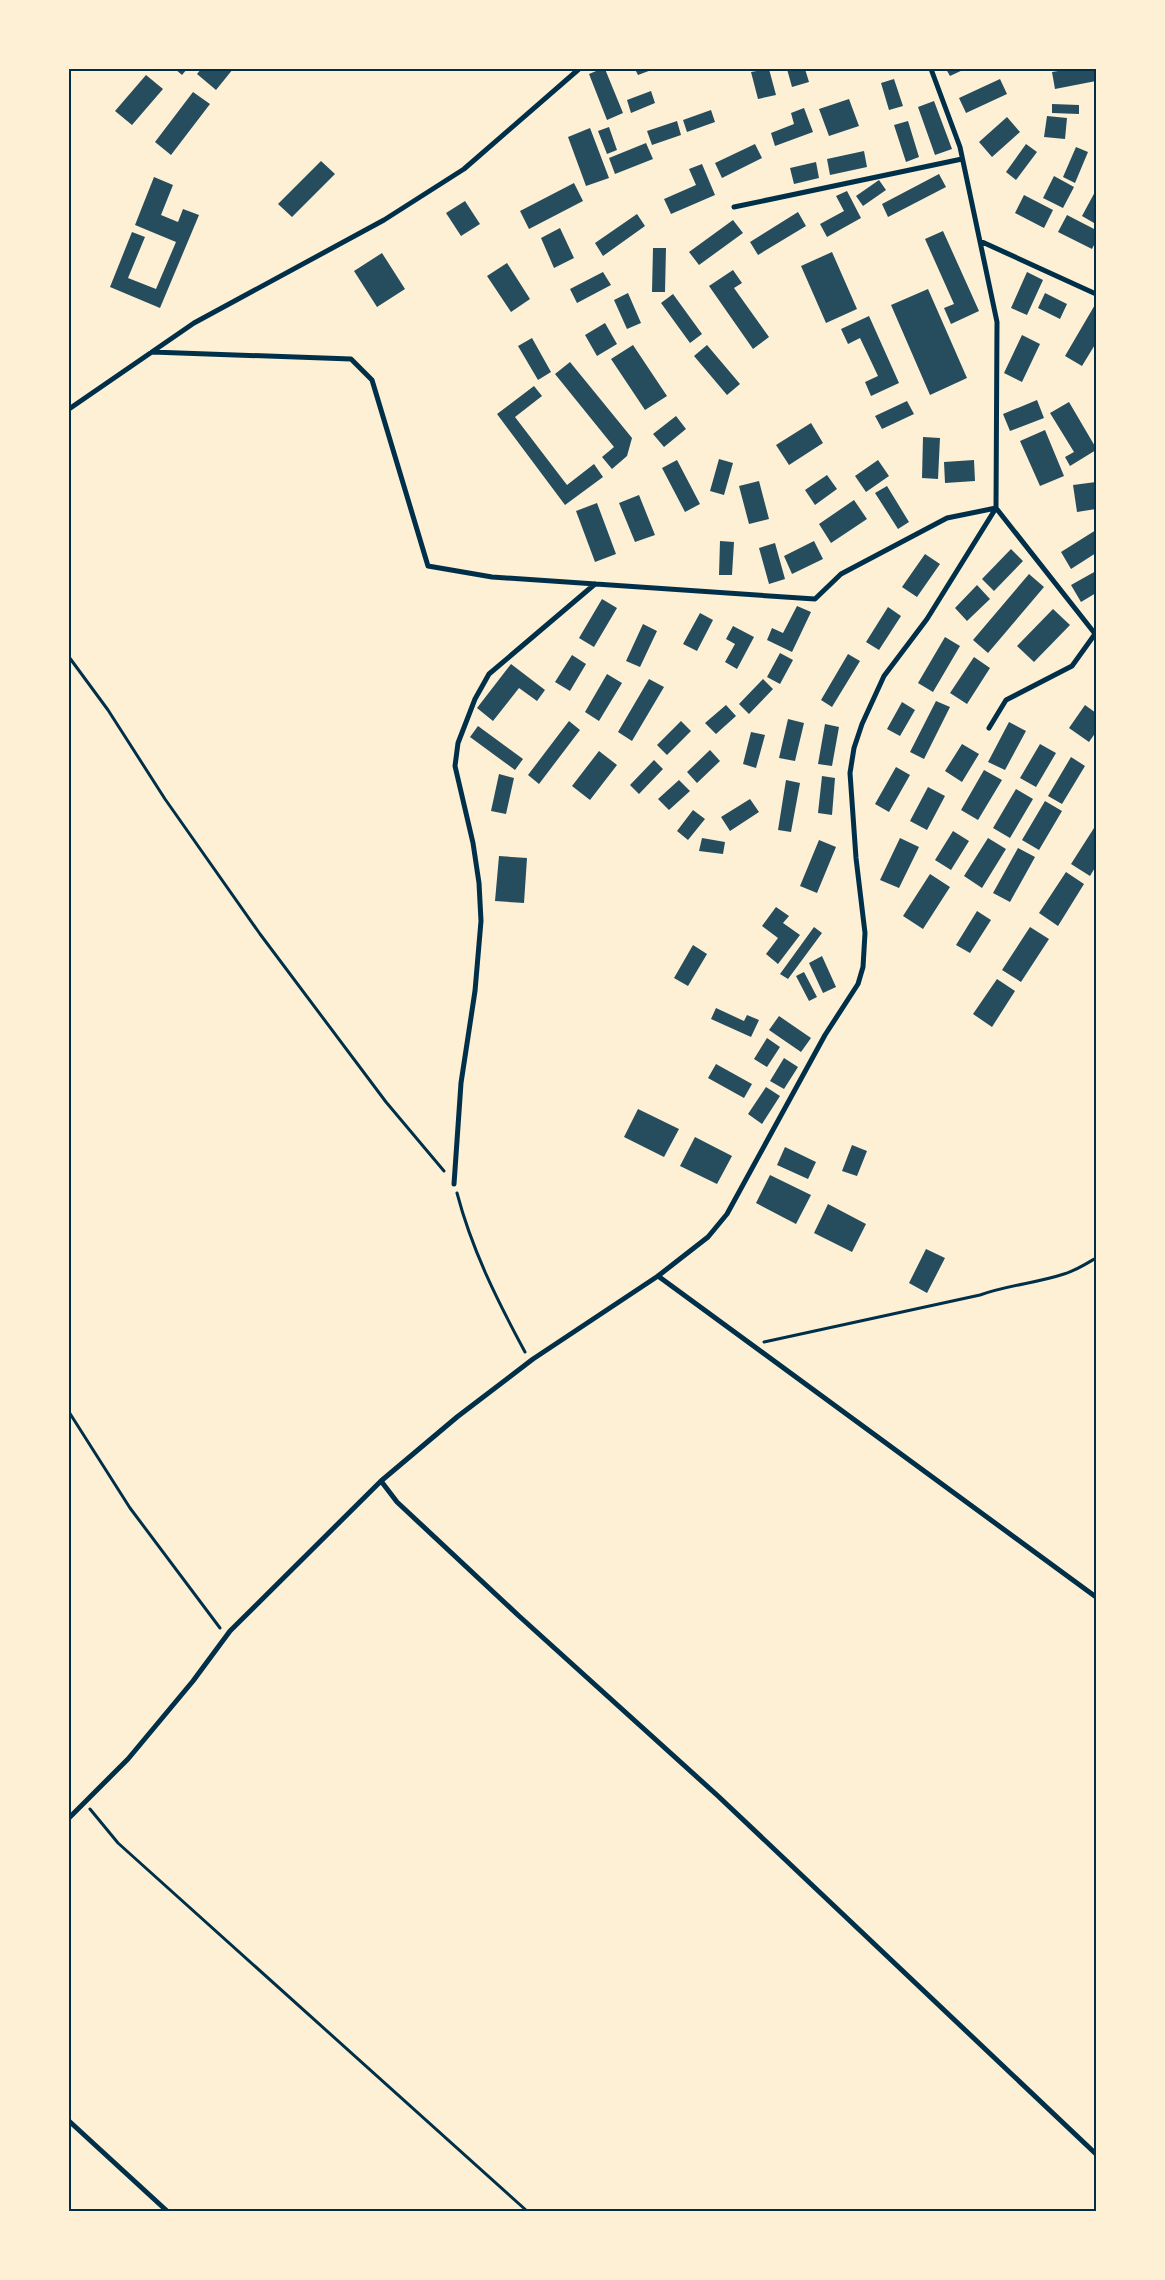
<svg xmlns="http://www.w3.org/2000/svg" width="1165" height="2280" viewBox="0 0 1165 2280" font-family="Lato,sans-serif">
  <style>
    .building { fill: #264d5e }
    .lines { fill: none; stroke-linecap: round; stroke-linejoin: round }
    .path { stroke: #003049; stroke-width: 3 }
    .minor { stroke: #003049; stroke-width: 5 }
    .neatline { fill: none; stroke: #003049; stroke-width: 2 }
  </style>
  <rect width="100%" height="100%" fill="#fdf0d5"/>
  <!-- building -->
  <path class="building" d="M175,69H187L182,75Z
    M201,69H233L216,90L197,74Z
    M601,69H605L623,113L607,120L589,74Z
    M635,69H654L638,75Z
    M769,69L776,95L758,99L751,72Z
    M787,69H805L809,82L792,87Z
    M946,69H965L950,76Z
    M1070,69H1096V81L1055,89L1052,72Z
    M146,75L163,89L132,125L115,111Z
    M894,79L903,106L889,110L881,83Z
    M1000,79L1007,94L966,113L959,98Z
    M651,91L655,103L631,113L627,100Z
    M193,92L210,104L171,155L155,142Z
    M849,99L859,126L829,136L819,109Z
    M934,101L952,149L935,155L918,107Z
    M1052,104L1079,105V114L1052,113Z
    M804,108L813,132L775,146L771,133L794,124L791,113Z
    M711,110L715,122L687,132L683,120Z
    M1047,116L1067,118L1065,139L1044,137Z
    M1007,117L1020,132L992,157L979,142Z
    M677,121L681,135L652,145L647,131Z
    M908,121L919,157L906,162L894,125Z
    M609,127L617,150L607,154L598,131Z
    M590,128L609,178L586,186L568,137Z
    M646,143L653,159L615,174L609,158Z
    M755,144L762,158L722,178L715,163Z
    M1026,144L1037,152L1016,180L1006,172Z
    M1076,147L1088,152L1075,183L1063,177Z
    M864,151L867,167L830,175L827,159Z
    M321,161L335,174L292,217L278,204Z
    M816,162L819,178L794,184L790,168Z
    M702,164L715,195L671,214L664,199L696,185L689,169Z
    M939,174L946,187L888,217L882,204Z
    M1054,176L1074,187L1063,208L1043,198Z
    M154,177L173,185L161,215L178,222L183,209L199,215L160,308L110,287L132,232L145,237L128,278L156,289L176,242L135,225Z
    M879,180L886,190L863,206L856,196Z
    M574,183L583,201L529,229L520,211Z
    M1096,190V220L1094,223L1082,216Z
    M847,191L861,218L827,237L820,224L844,211L836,196Z
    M1024,195L1053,210L1044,228L1015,213Z
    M465,201L480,224L461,236L446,213Z
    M798,212L806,226L758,255L750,242Z
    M637,214L645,226L603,256L595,243Z
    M1067,215L1096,230V241L1092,249L1058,232Z
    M733,220L743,233L699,265L689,252Z
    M560,228L574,258L554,268L541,238Z
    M943,231L979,311L951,324L944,308L954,304L925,239Z
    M653,248H666L665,292H652Z
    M832,252L857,309L826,323L801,266Z
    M382,253L405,289L377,307L354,271Z
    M507,263L530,299L511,312L487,276Z
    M733,270L742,283L734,288L769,337L753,349L709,286Z
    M603,272L611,285L577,303L570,289Z
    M1027,272L1043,280L1027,315L1011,308Z
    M928,289L967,378L930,395L891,305Z
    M628,293L641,323L627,329L614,300Z
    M1045,293L1067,304L1060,319L1038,308Z
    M673,294L702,334L690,343L661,303Z
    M1096,303V343L1082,366L1065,356Z
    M869,316L899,383L871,396L865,382L878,376L860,338L848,344L841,329Z
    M605,323L617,344L597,356L585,335Z
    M1022,335L1040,344L1022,382L1004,373Z
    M532,338L551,372L538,380L518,346Z
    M633,345L667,396L645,410L611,359Z
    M707,345L740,384L727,395L694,356Z
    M570,362L632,438L627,456L612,469L602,457L614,447L555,374Z
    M534,386L542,396L515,417L567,485L594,464L603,477L565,505L497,414Z
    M1037,400L1044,418L1010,431L1003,414Z
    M907,401L914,414L882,429L875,416Z
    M1069,402L1096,448V450L1070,466L1065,457L1074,452L1050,413Z
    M676,416L686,429L664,447L653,434Z
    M811,423L823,443L789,465L776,445Z
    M1045,430L1064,476L1040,486L1020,441Z
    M923,437L940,438L938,479L922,478Z
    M719,459L733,463L724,495L710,491Z
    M677,460L700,504L685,512L662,468Z
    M878,460L889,476L866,492L855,476Z
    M974,460L975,481L945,483L944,462Z
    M827,475L837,489L815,505L805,490Z
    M759,481L769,519L749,524L739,486Z
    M1096,482V509L1077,512L1073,485Z
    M887,486L909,522L898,529L875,493Z
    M639,495L655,535L635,542L619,503Z
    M854,500L867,519L831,543L819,524Z
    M597,503L616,554L595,562L576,511Z
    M1096,530V553L1071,569L1061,552Z
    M720,541L734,542L732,575H719Z
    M814,541L823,559L792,574L784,556Z
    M775,543L785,579L769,584L759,548Z
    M1011,549L1023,561L994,591L982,579Z
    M925,554L940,564L917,597L902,587Z
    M1096,571V593L1081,602L1071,585Z
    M1029,574L1044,587L988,653L973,640Z
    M977,585L990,599L967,621L955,608Z
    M602,599L617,608L594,647L579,638Z
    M797,606L811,612L792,652L767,640L772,628L783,633Z
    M888,607L901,616L879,650L866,642Z
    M1053,609L1070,625L1034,662L1017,646Z
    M700,613L713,620L697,651L683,644Z
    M643,624L657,631L640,667L626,661Z
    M733,626L754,637L737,669L725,662L735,644L726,639Z
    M945,637L960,646L933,692L918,683Z
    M780,653L793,660L780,684L767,677Z
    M848,654L860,661L832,707L821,700Z
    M572,655L586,664L570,691L555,682Z
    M974,657L990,668L967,704L950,693Z
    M511,664L545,690L537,701L519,688L493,721L477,708Z
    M607,674L622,683L599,721L585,712Z
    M649,679L664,687L632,741L618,732Z
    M763,679L773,689L749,714L739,704Z
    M936,701L950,707L924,759L910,752Z
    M902,702L915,710L900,736L887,729Z
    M726,705L736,716L716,734L705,723Z
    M1085,705L1096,713V732L1089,742L1069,728Z
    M788,719L804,723L795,761L779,758Z
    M569,721L580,730L539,784L528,775Z
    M681,721L691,731L667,755L657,745Z
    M1009,722L1026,731L1005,770L988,762Z
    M825,724L839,727L832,766L818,764Z
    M478,726L523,759L515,770L470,737Z
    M751,732L765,735L756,768L743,764Z
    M962,744L979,754L962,782L945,771Z
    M1040,744L1056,753L1036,787L1020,778Z
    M710,750L720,761L697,783L687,772Z
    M599,751L617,765L590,800L572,786Z
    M1071,757L1085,766L1062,804L1048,796Z
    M654,760L663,769L639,794L630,785Z
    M896,767L910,775L889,812L875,804Z
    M984,770L1002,780L978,820L961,810Z
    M499,774L514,778L506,814L491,811Z
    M822,776L835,778L832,815L818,813Z
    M679,780L690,791L669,810L658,799Z
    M786,780L800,783L791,832L778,830Z
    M928,787L945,796L927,830L910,821Z
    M1016,789L1033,799L1010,838L993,828Z
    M750,799L759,812L730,831L721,817Z
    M1045,801L1062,811L1039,850L1022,840Z
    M693,810L705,819L688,840L677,831Z
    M1094,828L1096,829V866L1090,876L1071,864Z
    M953,831L969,841L951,870L935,860Z
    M702,838L725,842L723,854L699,851Z
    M900,838L919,847L899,888L880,880Z
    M988,838L1006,849L982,888L964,876Z
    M819,840L836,847L817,893L800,886Z
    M1018,848L1035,857L1010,902L993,893Z
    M499,856L527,858L524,903L495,901Z
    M1066,872L1084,884L1058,926L1039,913Z
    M930,874L950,887L923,929L903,916Z
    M776,907L789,916L783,923L800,935L778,964L766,954L778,938L762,926Z
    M977,911L991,920L970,953L956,945Z
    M814,927L822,933L788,979L780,974Z
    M1030,927L1049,939L1021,982L1002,970Z
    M693,945L707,954L688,986L674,978Z
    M822,956L836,987L823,993L809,963Z
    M804,972L817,997L809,1001L796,976Z
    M997,979L1015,991L992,1027L973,1014Z
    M716,1008L744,1021L747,1015L759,1020L751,1037L711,1019Z
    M779,1016L811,1038L801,1052L769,1030Z
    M767,1038L780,1047L767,1067L754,1059Z
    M784,1058L798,1067L784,1089L770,1081Z
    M716,1064L752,1084L744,1098L708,1078Z
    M766,1087L780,1096L762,1124L748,1114Z
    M638,1109L679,1129L664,1157L624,1137Z
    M695,1137L732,1156L717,1184L680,1166Z
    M852,1145L867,1151L857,1176L842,1171Z
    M785,1147L816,1162L808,1179L777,1165Z
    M770,1175L811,1195L796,1224L756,1203Z
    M828,1204L866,1224L852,1252L814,1233Z
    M926,1249L945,1258L927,1293L909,1283Z"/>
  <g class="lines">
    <!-- path -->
    <path class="path" d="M69,657L108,710L165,799L260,934L386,1102L444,1171
      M457,1193C472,1250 497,1300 525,1352
      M764,1342L980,1295C1008,1285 1037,1283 1064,1274C1075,1271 1086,1264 1096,1258
      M69,1412L130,1508L220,1628
      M90,1809L118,1843L527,2211"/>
    <!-- minor -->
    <path class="minor" d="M931,69L960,147L997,322L996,508L1096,635
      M734,207L962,159
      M980,241L1096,294
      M152,352L351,359L372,380L428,566L492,577L815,599L841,574L947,518L996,508
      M69,409L194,323L384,220L464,169L579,69
      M989,728L1006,700L1072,666L1095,634
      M454,1184L461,1083L475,991L481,921L479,883L473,843L455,766L458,743L475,699L489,674L595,584
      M658,1276L1096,1597
      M381,1481L397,1502L519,1616L718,1796L1096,2154
      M69,1818L128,1759L193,1681L230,1631L381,1481L457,1417L533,1359L658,1276L708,1237L727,1214L825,1035L858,984L863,967L865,933L856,858L850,773L854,748L862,724L884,676L927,619L996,508
      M69,2121L167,2211"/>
  </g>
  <!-- border -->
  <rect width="1165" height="2280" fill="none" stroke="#fdf0d5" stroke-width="140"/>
  <rect x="70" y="70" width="1025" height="2140" class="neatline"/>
</svg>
